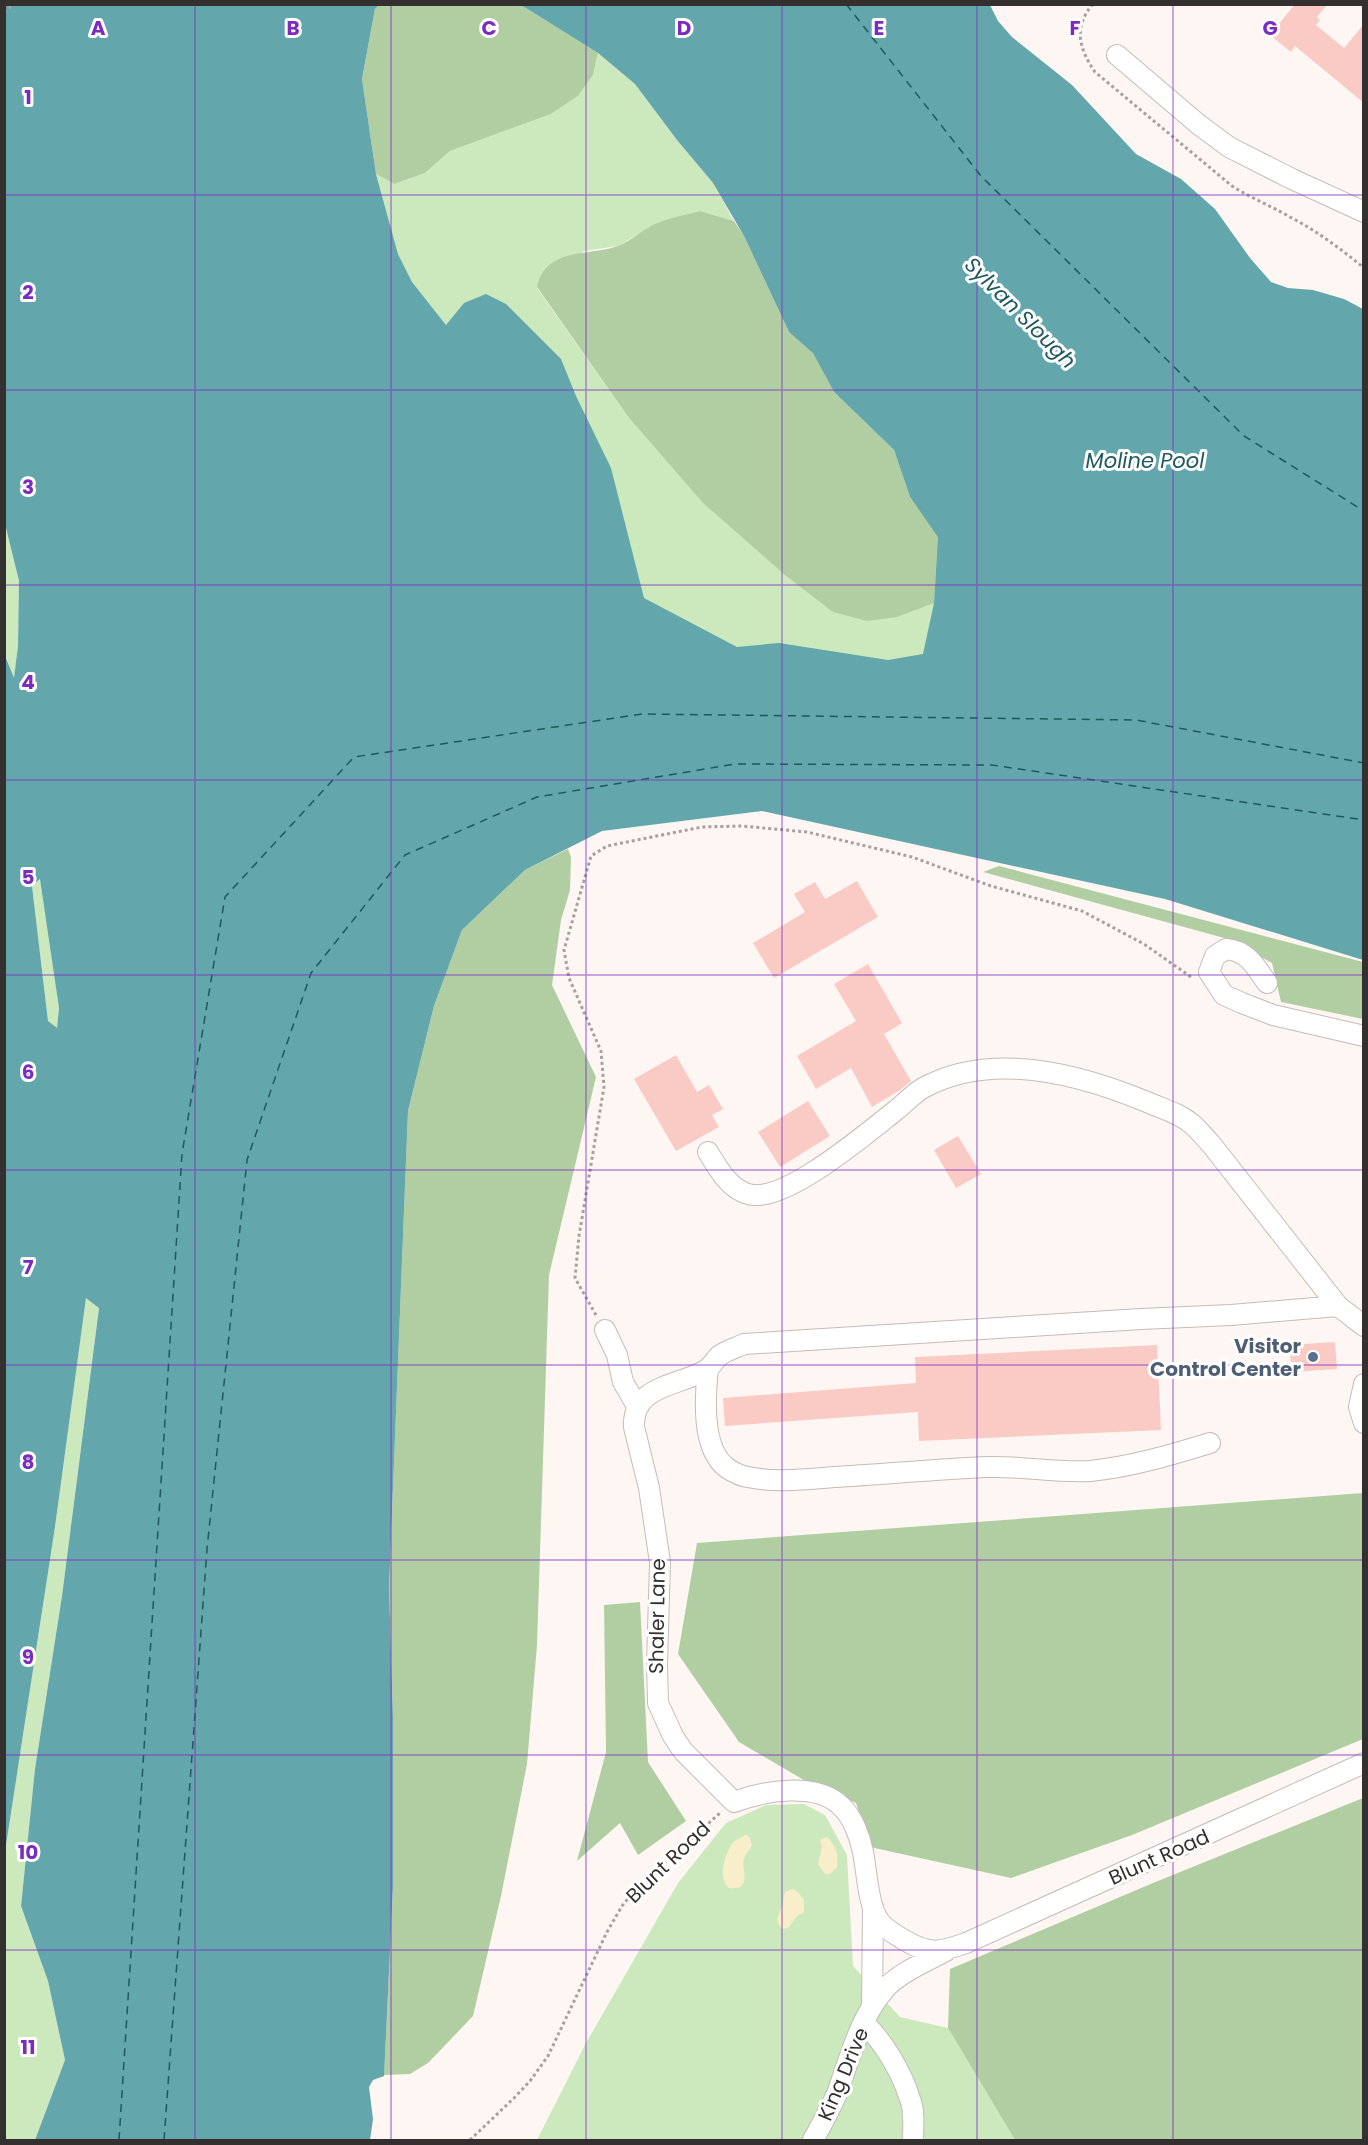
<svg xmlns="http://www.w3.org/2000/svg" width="1368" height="2145" viewBox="0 0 1368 2145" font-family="Poppins,sans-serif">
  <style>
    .green { fill: #cce9bd }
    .forest { fill: #b1cea2 }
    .sand { fill: #f8eec9 }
    .water { fill: #63a6ab; fill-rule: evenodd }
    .pier { fill: #fef6f3 }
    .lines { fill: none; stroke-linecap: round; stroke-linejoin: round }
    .ferry { stroke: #1f595d; stroke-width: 1.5; stroke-dasharray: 8 6; stroke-linecap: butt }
    .building { fill: #facbc4 }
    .minor-casing { stroke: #c3bcb9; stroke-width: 22 }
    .path { stroke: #a6a09e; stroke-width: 3; stroke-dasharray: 3 3; stroke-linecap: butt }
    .minor { stroke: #fff; stroke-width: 20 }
    .grid { fill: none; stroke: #7b2cbf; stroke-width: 1.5; stroke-opacity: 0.55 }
    .service-dot { fill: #5c6f8a; stroke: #fff; stroke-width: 2 }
    .labels { text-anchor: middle; stroke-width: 6; stroke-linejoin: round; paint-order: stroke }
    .service-label { font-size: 20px; font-weight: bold; fill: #4e5e75; stroke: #fff; text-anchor: end }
    .street-label { font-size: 20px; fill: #33302f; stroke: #fff }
    .water-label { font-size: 21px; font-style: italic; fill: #1f595d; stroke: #fff }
    .grid-label { font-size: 20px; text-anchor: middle; font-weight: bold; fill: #7b2cbf; stroke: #fff; stroke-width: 6; stroke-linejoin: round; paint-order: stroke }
  </style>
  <rect width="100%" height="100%" fill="#fef6f3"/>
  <!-- green -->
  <path class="green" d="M598,53L635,84L677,140L713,183L734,221L700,211L656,224L618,246L584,251L537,288L629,418L702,502L938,536L943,521L940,667L645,664L446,325L412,282L398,254L376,174L396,184L425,173L450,151L551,114L578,96L593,75Z
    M4,521L19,581L18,646L14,680L5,653Z
    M41,879L59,1008L57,1029L48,1021L32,886Z
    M86,1297L99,1307L62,1596L35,1769L21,1906L48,1981L65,2060L35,2140H5V1852L55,1527Z
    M804,1804L825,1815L847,1855L853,1966L900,2017L948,2028L1016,2140H537L586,2043L678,1883L726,1823L766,1805Z"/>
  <!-- forest -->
  <path class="forest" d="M379,5H521L598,53L593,75L578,96L551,114L450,151L425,173L395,184L376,174L362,79L375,9Z
    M700,211L734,221L744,236L789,332L813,352L834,392L894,450L910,497L938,536L934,603L897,617L867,621L833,612L785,575L702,502L629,418L537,287C545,247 590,256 618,246C631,241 642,230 655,224C669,218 685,215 700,211Z
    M568,849L571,857L570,890L561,920L552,985L596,1077L549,1275L537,1645L527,1764L501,1896L473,2016L428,2063L410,2074L384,2075L393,1888V1716L389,1588L408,1111L434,1006L462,930L525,870Z
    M999,866L1363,962V1019L1281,1002L1272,963L1228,939L983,872Z
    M1363,1493V1739L1132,1835L1011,1878L870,1847L856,1803L809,1783L739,1742L678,1654L697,1543Z
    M640,1602L648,1762L686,1821L638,1855L620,1823L577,1861L606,1752L604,1605Z
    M1363,1798V2140H1016L1014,2138L948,2028L950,1969L1153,1883Z"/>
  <!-- sand -->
  <path class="sand" d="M745,1835L749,1836L752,1845C750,1850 746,1853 744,1858C741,1869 753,1891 729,1888C717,1877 725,1854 733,1842Z
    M827,1837C836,1846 839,1855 837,1868L829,1874H825L818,1864L822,1847L820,1840Z
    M792,1889L797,1891L804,1900V1912L797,1916L788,1928L782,1929C774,1920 778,1916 782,1907C784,1902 783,1897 785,1892Z"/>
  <!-- water -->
  <path class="water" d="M5,5H379L375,9L362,79L376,174L398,254L412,282L446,325L464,303L486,294L506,304L561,359L576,396L611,468L644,598L737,647L779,643L888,660L923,654L934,603L938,537L910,497L894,450L834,392L813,353L789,332L744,236L713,183L677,140L635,84L598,53L521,5H990L998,21L1012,37L1072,85L1136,154L1181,179L1215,209L1250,258L1271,282L1288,288L1313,290L1344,299L1363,309V960L1165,899L762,811L602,831L525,870L462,930L434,1006L408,1111L389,1588L393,1716V1888L381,2140H35L65,2060L48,1981L21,1906L35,1769L62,1596L99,1308L86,1298L55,1527L5,1852L4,653L14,678L18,646L19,581L4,520ZM40,879L59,1008L57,1028L48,1021L32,886Z"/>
  <!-- pier -->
  <path class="pier" d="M387,2075L384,2140H370L373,2119L369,2087L373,2080Z"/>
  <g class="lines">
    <!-- ferry -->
    <path class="ferry" d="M846,4L981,176L1244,436L1364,511
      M119,2140L182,1154L225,897L354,757L642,714L1136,720L1364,763
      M164,2140L207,1549L247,1160L311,973L405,855L537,797L735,764L992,765L1364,820"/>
  </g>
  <!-- building -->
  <path class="building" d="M1295,4H1328L1317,17L1320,20L1316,25L1344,48L1364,24V103L1295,46L1291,52L1270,35Z
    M857,881L878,917L774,978L753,943L805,912L794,894L815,882L825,899Z
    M868,964L902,1023L884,1034L911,1081L900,1090L872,1107L851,1068L816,1089L797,1056L856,1021L834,984Z
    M676,1055L697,1092L709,1085L723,1109L712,1115L719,1127L676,1151L634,1079Z
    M808,1101L830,1136L780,1167L758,1132Z
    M958,1136L981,1174L956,1188L934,1150Z
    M1335,1342L1337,1369L1292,1372L1289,1345Z
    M1157,1345L1161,1430L919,1441L918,1412L725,1426L723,1398L916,1383L915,1357Z"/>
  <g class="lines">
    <defs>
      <path id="minor" d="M1117,55L1198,124L1229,147L1292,179L1364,212
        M1267,983C1255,966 1248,951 1226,949L1215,956L1209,972L1224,995L1242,1003L1273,1015L1364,1036
        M708,1152C718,1168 728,1188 748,1194C783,1205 867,1133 895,1111C904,1104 913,1094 923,1088C992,1050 1080,1074 1147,1102C1163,1109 1179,1113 1192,1124C1199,1130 1205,1138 1211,1144L1338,1306L1364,1326
        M1338,1306L1231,1315L1141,1319L744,1344C736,1348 725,1351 719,1356C714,1361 711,1367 706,1370C679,1386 632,1385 634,1427L649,1488L660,1562L657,1665L658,1703L673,1736L683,1751L734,1802C763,1791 817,1781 842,1807C853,1818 860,1837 863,1852C867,1872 868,1907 880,1922C886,1930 898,1936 906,1941C930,1955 941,1952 966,1943L1364,1763
        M605,1330L617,1355L623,1382L637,1406
        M708,1369C705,1397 701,1449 727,1468C733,1472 740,1476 748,1477C775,1483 807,1479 834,1477C886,1474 938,1469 989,1467C1023,1466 1056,1473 1090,1471C1130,1467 1171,1455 1210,1443
        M1364,1384L1359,1407L1364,1423
        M872,2007L873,1907
        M864,2023C884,2042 902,2073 910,2099C915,2111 913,2127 913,2140
        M813,2140C822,2124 831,2108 838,2091C850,2057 860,2018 884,1990C897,1974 927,1961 946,1951"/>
    </defs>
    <!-- minor casing -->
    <use href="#minor" class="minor-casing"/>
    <!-- path -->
    <path class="path" d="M1093,4C1073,27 1079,49 1095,72L1232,186C1251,198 1271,206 1290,217C1317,231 1341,249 1364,268
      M4,12L14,4
      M596,1315L575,1278L579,1236L604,1087L601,1051L569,978L564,950L591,856L607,846L702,827L742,826L807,832L912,857L991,886L1082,911L1144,944L1191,977
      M470,2140L514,2098L530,2081L548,2056L607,1932L622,1906L635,1890L720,1813"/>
    <!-- minor -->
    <use href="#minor" class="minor"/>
  </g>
  <!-- grid -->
  <path class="grid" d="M195,4V2140M391,4V2140M586,4V2140M782,4V2140M977,4V2140M1173,4V2140M4,195H1364M4,390H1364M4,585H1364M4,780H1364M4,975H1364M4,1170H1364M4,1365H1364M4,1560H1364M4,1755H1364M4,1950H1364"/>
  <!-- markers -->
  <circle class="service-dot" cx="1313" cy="1357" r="6"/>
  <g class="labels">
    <!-- service labels -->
    <g class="service-label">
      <text x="1301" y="1353">Visitor<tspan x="1301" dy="23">Control Center</tspan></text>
    </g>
    <!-- street labels -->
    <g class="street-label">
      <text transform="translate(657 1616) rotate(-89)" y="7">Shaler Lane</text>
      <text transform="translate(1159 1857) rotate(-24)" y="7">Blunt Road</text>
      <text transform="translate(668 1862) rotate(-44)" y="7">Blunt Road</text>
      <text transform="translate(843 2074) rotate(-67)" y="7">King Drive</text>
    </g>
    <!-- water labels -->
    <g class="water-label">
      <text transform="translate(1020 313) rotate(45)" y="7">Sylvan Slough</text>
      <text x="1145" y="468">Moline Pool</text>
    </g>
  </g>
  <g class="grid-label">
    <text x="98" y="35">A</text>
    <text x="293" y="35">B</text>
    <text x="489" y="35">C</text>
    <text x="684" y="35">D</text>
    <text x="879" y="35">E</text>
    <text x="1075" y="35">F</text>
    <text x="1270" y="35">G</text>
    <text x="28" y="104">1</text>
    <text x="28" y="299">2</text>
    <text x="28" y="494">3</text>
    <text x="28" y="689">4</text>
    <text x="28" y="884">5</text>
    <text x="28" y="1079">6</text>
    <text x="28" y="1274">7</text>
    <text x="28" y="1469">8</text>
    <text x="28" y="1664">9</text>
    <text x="28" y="1859">10</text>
    <text x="28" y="2054">11</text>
  </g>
  <!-- border -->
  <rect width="1368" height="2145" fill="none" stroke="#33302f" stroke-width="12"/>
</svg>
